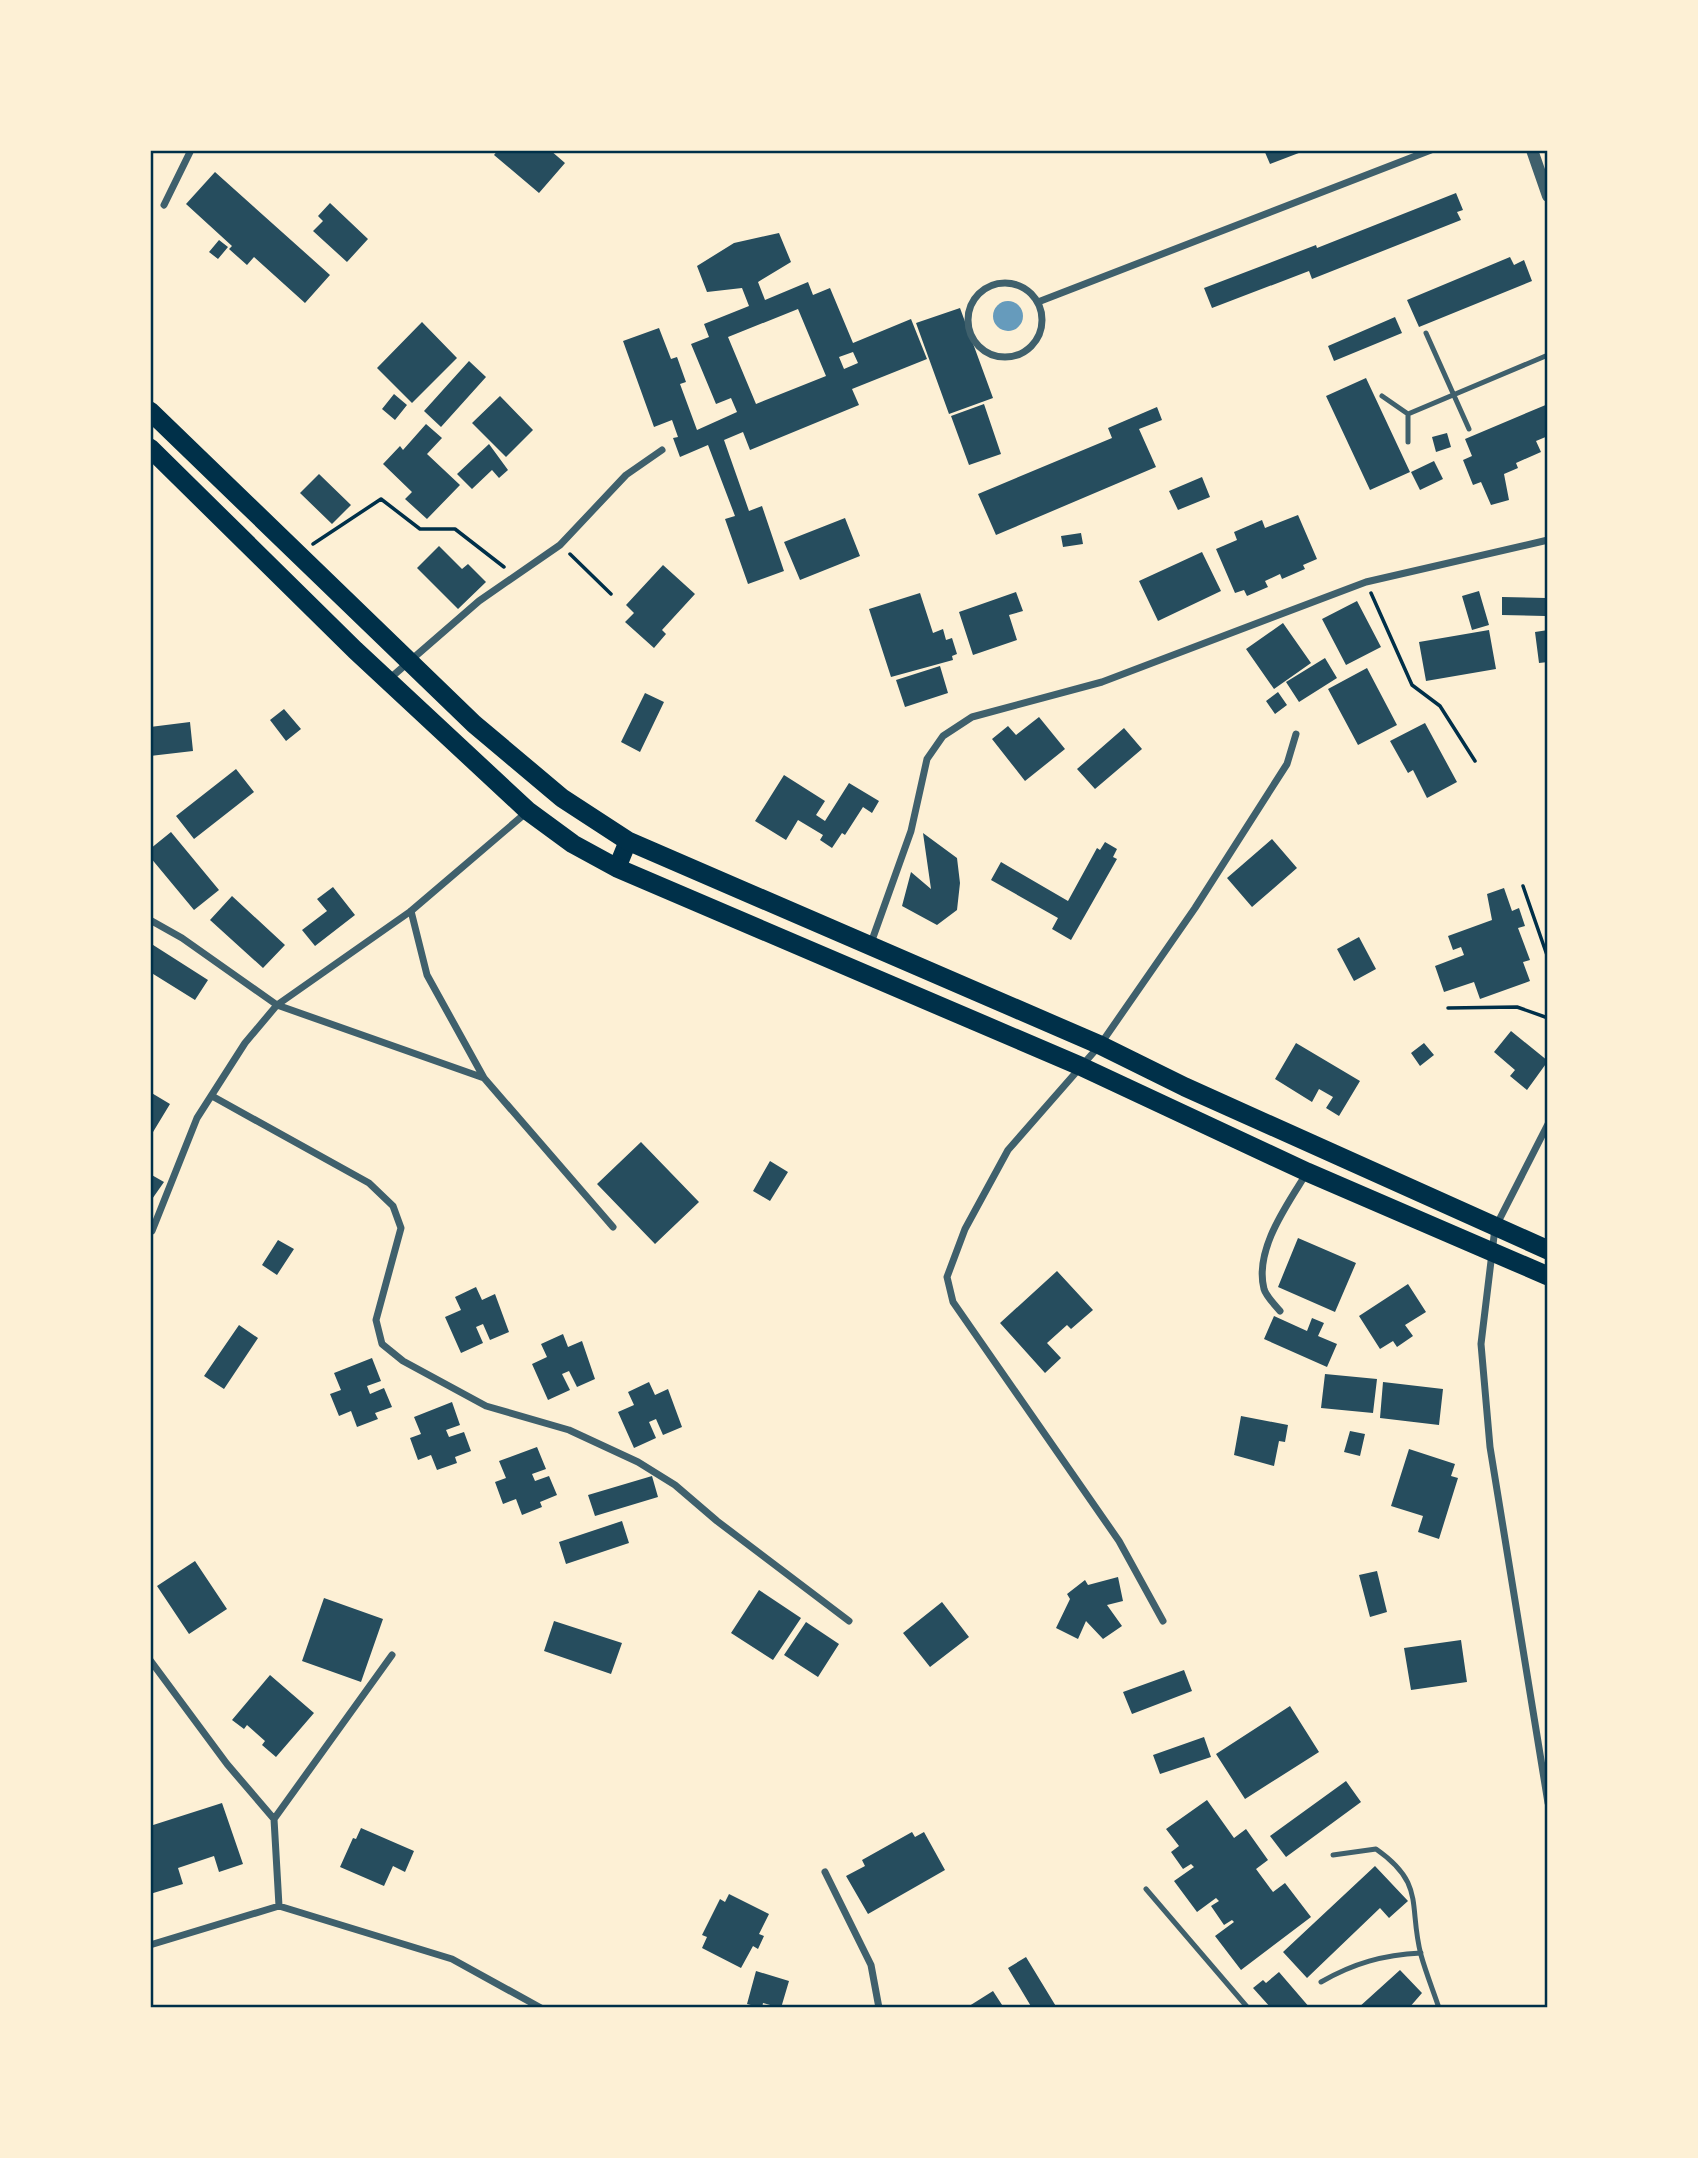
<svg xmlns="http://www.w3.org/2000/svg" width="1698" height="2158" viewBox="0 0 1698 2158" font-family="'Sofia Sans Condensed',sans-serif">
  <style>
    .water { fill: #669bbc }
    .building { fill: #264d5e; fill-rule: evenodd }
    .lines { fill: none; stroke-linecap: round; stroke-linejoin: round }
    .path { stroke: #003049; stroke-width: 3.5 }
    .service { stroke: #3f606c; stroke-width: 5 }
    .minor { stroke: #3f606c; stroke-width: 7 }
    .tertiary { stroke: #3f606c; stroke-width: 12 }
    .primary { stroke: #003049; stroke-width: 18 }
    .trunk { stroke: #003049; stroke-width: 19 }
    .neatline { fill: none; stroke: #003049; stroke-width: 2.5 }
  </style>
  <rect width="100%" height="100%" fill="#fdf0d5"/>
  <!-- water -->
  <path class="water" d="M993 316a15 15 0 1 1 30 0a15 15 0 1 1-30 0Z"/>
  <!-- building -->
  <path class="building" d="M498,150H550L565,163L539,193L494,155Z
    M1264,150H1304V151L1270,164Z
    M215,172L330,275L305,303L254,257L247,265L229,249L232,246L186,204Z
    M1456,193L1463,210L1457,212L1461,220L1312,279L1309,271L1212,308L1204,288L1316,245L1317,248Z
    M330,203L368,239L347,262L313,231L323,221L318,216Z
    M779,233L791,262L758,282L765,300L808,282L813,295L830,288L853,343L911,319L927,359L852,389L859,405L750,450L743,432L724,440L749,511L762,506L784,571L748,584L725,519L735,516L708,445L680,457L673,438L678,437L672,420L654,427L623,341L659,328L671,359L677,357L686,382L680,384L697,430L737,412L731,398L716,404L691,344L709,337L704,324L749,306L742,288L707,292L697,266L734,243ZM798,309L826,376L756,404L728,337ZM853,352L858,363L844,369L839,357Z
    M219,240L228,247L218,259L209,252Z
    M1510,257L1514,265L1524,260L1532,281L1419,327L1407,300Z
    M960,308L993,398L949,414L916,323Z
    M1395,317L1402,333L1334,361L1328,346Z
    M422,322L457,358L412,403L377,368Z
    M469,361L486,377L441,427L424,411Z
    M1366,378L1410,472L1370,490L1326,396Z
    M394,394L407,405L395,420L382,409Z
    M500,396L533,430L506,457L472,423Z
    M984,404L1001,454L969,465L951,416Z
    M1548,404V436L1536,441L1541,452L1516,463L1518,468L1504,474L1509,500L1491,505L1481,482L1473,485L1463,460L1472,456L1465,439Z
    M1157,407L1162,420L1139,429L1156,467L996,535L978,494L1112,438L1108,428Z
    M426,424L442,438L427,454L460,485L427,519L405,499L412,492L383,464L400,446L403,450Z
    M1447,433L1451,447L1436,452L1432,437Z
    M489,444L508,470L499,478L492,470L472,489L457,474Z
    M1434,461L1443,479L1420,490L1411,472Z
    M319,474L351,505L332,524L300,493Z
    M1202,477L1210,497L1178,510L1169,491Z
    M1298,515L1317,559L1303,565L1305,569L1282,579L1280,574L1265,581L1268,587L1247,596L1244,590L1235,593L1216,549L1237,540L1234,532L1262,520L1265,528Z
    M845,518L860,556L800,580L784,542Z
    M1081,533L1083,544L1063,547L1061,536Z
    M439,546L462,569L468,564L486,582L458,609L417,568Z
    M1202,552L1221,591L1158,621L1139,581Z
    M663,565L695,594L662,630L666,634L654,648L625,622L634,613L626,605Z
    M1479,591L1489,625L1472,630L1462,596Z
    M1016,592L1023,611L1009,615L1017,640L973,655L959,612Z
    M920,593L933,633L943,629L946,640L952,638L957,654L952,656L953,660L891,677L869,609Z
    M1502,597L1546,598L1545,616L1502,615Z
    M1357,601L1381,647L1346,665L1322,619Z
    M1283,623L1311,663L1274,689L1246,649Z
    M1489,630L1496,669L1426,681L1419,642Z
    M1548,630V662L1539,663L1535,632Z
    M1325,658L1337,678L1299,702L1286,682Z
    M940,666L948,693L905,707L896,680Z
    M1367,668L1397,725L1358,745L1328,689Z
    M1278,692L1287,705L1275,714L1266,701Z
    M645,693L664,702L640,752L621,742Z
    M284,709L301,729L286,741L270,720Z
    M1039,717L1065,749L1025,781L992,739L1008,726L1016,735Z
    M190,722L193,751L150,756V727Z
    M1425,723L1457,782L1427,798L1413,770L1408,773L1390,741Z
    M1124,728L1142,749L1095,789L1077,769Z
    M236,769L254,792L194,839L176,816Z
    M784,775L825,801L816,815L825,821L849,783L879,801L872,813L863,807L845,835L842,833L832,848L820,840L823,835L798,820L786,840L755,821Z
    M171,832L219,890L194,910L150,857V849Z
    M923,833L957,858L960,883L957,910L937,925L902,906L911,872L931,889Z
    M1272,839L1297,868L1252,907L1227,878Z
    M1105,842L1117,849L1113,857L1117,859L1071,940L1052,929L1058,918L991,880L1001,862L1068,901L1097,848L1100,850Z
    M333,887L355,915L315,946L302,930L327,911L317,899Z
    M1504,888L1512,911L1519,908L1525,926L1518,928L1530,960L1523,962L1530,981L1480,999L1474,982L1444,992L1435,966L1464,955L1461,947L1453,950L1448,936L1492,920L1487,894Z
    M232,896L285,945L263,968L210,920Z
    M1359,937L1376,969L1354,981L1337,949Z
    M150,943L208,980L195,1000L150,972Z
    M1511,1031L1548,1061L1527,1090L1510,1076L1515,1070L1494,1052Z
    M1296,1043L1360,1081L1339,1116L1326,1108L1333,1097L1319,1089L1312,1102L1275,1079Z
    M1424,1043L1434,1055L1420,1066L1411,1053Z
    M150,1092L170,1104L150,1137Z
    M641,1142L699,1202L655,1244L597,1184Z
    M770,1161L788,1172L770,1201L753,1191Z
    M150,1174L164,1182L150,1202Z
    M1298,1238L1356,1263L1335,1312L1278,1287Z
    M278,1240L294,1249L277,1275L262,1265Z
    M1057,1271L1093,1310L1071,1329L1067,1325L1047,1343L1061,1358L1045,1373L1000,1323Z
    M1408,1284L1426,1312L1405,1325L1413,1336L1397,1347L1393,1341L1380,1349L1359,1316Z
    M476,1287L482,1300L495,1294L509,1332L490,1340L483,1324L476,1327L483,1343L461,1353L445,1317L461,1310L455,1297Z
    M1274,1316L1307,1331L1312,1318L1324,1323L1318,1336L1337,1344L1327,1367L1264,1339Z
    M239,1325L258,1338L224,1389L204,1376Z
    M563,1334L568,1347L582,1341L595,1379L577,1387L569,1371L562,1374L570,1390L548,1400L532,1364L547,1357L541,1344Z
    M372,1358L381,1381L367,1386L370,1394L384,1388L392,1407L375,1413L378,1419L357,1427L351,1411L339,1416L330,1394L341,1390L334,1373Z
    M1325,1374L1377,1379L1373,1413L1321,1408Z
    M649,1382L655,1395L668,1389L682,1427L663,1435L656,1419L649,1422L656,1438L634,1448L618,1412L634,1405L628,1392Z
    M1383,1382L1443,1389L1439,1425L1380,1418Z
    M452,1402L460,1425L446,1430L449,1437L464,1432L471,1451L455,1457L457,1463L437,1470L431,1455L418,1460L410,1438L421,1434L414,1417Z
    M1241,1416L1288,1425L1285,1442L1279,1441L1274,1466L1234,1455Z
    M1350,1431L1365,1434L1360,1456L1344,1452Z
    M537,1447L546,1469L532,1474L535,1481L549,1476L557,1495L540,1502L542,1507L522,1515L516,1499L503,1504L495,1482L506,1478L499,1461Z
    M1409,1449L1455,1464L1451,1476L1458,1478L1439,1539L1418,1532L1423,1516L1391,1506Z
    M652,1476L658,1497L595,1516L588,1495Z
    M622,1521L629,1543L566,1564L559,1542Z
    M195,1561L227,1609L189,1634L157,1586Z
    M1377,1571L1387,1612L1370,1617L1359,1575Z
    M1118,1577L1123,1601L1107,1605L1122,1626L1103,1639L1086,1621L1078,1639L1056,1628L1070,1599L1067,1594L1085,1580L1088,1585Z
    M759,1590L801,1618L773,1660L731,1633Z
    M324,1598L383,1619L361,1682L302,1661Z
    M942,1602L969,1637L930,1667L903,1633Z
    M554,1621L622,1643L611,1674L544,1651Z
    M806,1622L839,1644L818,1677L784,1655Z
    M1461,1640L1467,1682L1411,1690L1404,1648Z
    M1184,1670L1192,1691L1132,1714L1123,1692Z
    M270,1675L314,1713L276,1757L262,1745L265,1741L247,1725L244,1729L232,1720Z
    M1290,1706L1319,1752L1245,1799L1216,1754Z
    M1204,1737L1211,1757L1160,1774L1153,1755Z
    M1346,1781L1361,1802L1286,1857L1270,1836Z
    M1207,1800L1234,1838L1246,1829L1268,1860L1256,1869L1273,1892L1285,1883L1311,1917L1241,1970L1215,1936L1234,1922L1232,1920L1224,1925L1211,1906L1219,1901L1216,1898L1197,1912L1174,1881L1194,1867L1191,1864L1183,1869L1171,1852L1179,1846L1166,1829Z
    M222,1803L243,1864L219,1872L214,1856L178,1868L183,1884L150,1894V1826Z
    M361,1828L414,1851L405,1872L393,1866L384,1886L340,1867L353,1838L356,1839Z
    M912,1832L915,1837L924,1832L945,1870L868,1914L846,1876L865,1866L862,1860Z
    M1375,1866L1408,1901L1389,1918L1380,1908L1307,1978L1283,1952Z
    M729,1894L769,1914L759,1934L764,1936L758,1949L753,1946L741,1968L702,1948L707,1937L702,1935L720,1899L725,1902Z
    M1026,1957L1057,2008H1032L1008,1968Z
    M1400,1970L1422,1993L1409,2008H1358Z
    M756,1971L789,1981L781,2008L763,2003L762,2008L747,2004Z
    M1279,1972L1310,2008H1271L1253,1988L1263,1980L1266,1983Z
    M993,1991L1004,2008H966Z"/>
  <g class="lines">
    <!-- path -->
    <path class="path" d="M313,544L381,499L420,529H455L504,567
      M570,554L611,594
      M1371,593L1412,685L1440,706L1475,761
      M1523,886L1548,958
      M1448,1008L1517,1007L1548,1018"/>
    <!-- service -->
    <path class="service" d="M1426,333L1469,429
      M1382,396L1408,414V442
      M1408,414L1548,355
      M1333,1855L1376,1849C1426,1884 1408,1905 1421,1955C1426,1973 1433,1990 1439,2008
      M1146,1889L1248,2008
      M1321,1982C1354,1963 1383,1955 1421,1953"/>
    <!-- minor -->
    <path class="minor" d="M164,205L191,150
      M968 320a37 37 0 1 1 74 0a37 37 0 1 1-74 0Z
      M1038,302L1431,150
      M388,680L479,601L560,545L626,475L662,450
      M411,911L427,975L484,1078L613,1227
      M150,920L182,938L277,1005L484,1078
      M871,943L911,831L927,759L943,736L972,717L1102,682L1366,582L1548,540
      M212,1096L369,1183L393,1206L401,1228L376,1320L382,1344L403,1361L486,1406L569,1430L638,1462L675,1485L717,1521L849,1621
      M1548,1124L1495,1228L1481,1344L1490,1447L1548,1803
      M152,1231L197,1118L245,1043L277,1005L411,911L527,812
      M1280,1311C1275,1305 1266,1296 1264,1289C1254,1250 1287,1205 1306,1174
      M1163,1621L1119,1541L953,1302L947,1277L965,1229L1008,1150L1100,1045L1195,908L1287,764L1296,734
      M150,1660L227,1764L274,1819L279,1906
      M274,1819L392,1655
      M825,1872L871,1965L879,2008
      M150,1945L279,1906L452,1959L541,2008"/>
    <!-- tertiary -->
    <path class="tertiary" d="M1532,150L1548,196"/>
    <!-- primary -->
    <path class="primary" d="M617,868L628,841"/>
    <!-- trunk -->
    <path class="trunk" d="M150,411L474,724L562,798L628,841L1100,1045L1185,1087L1548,1250
      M150,448L355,650L528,811L573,844L617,868L1080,1066L1307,1172L1548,1276"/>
  </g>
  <!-- border -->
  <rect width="1698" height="2158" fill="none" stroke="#fdf0d5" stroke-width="304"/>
  <rect x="152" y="152" width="1394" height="1854" class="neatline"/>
</svg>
